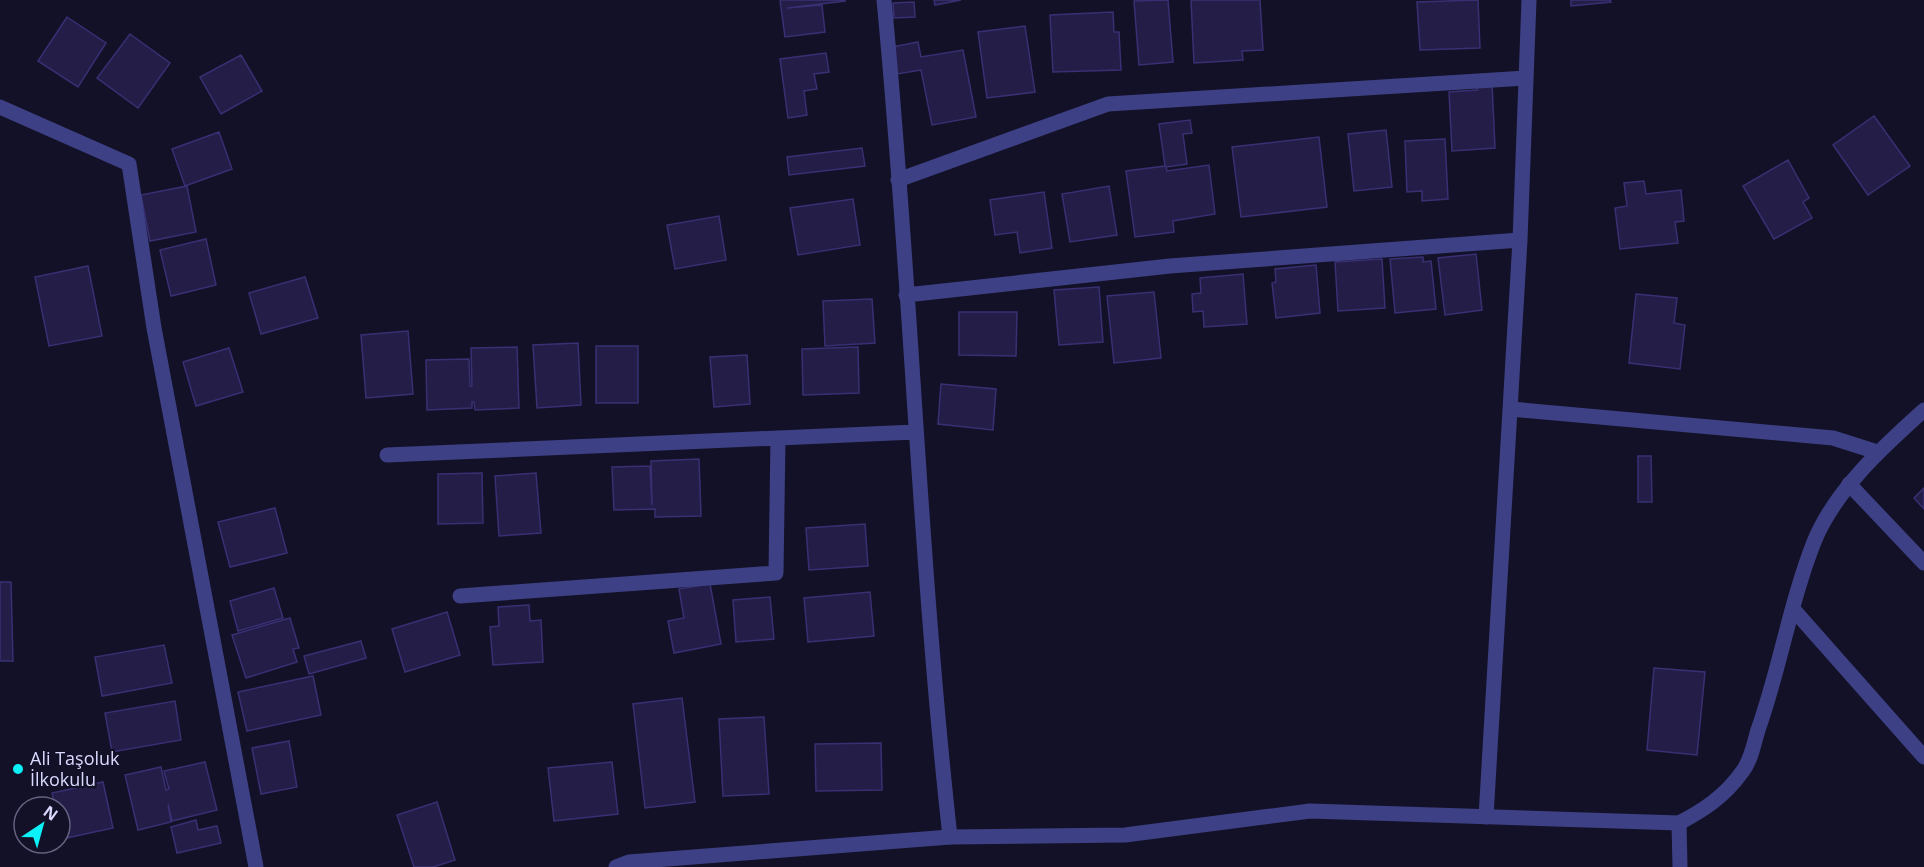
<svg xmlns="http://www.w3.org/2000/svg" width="1924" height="867" viewBox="0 0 1924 867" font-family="'Open Sans',sans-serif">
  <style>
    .building { fill: #231d48; stroke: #383073; stroke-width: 1.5 }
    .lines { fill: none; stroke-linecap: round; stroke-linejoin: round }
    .minor { stroke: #3e4085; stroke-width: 15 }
    .tertiary { stroke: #3e4085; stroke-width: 15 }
    .poi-dot { fill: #0cf1f7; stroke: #131128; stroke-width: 2 }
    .labels { text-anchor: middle; stroke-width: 4.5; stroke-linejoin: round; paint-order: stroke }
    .poi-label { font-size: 18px; fill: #dad9fe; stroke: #131128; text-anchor: start }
  </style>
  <rect width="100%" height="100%" fill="#131128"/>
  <!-- building -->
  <path class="building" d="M780,0H845V1L787,8L822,5L825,32L785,37Z
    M934,0H961L935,5Z
    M1168,0L1173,62L1139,65L1134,1Z
    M1191,0H1260L1263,50L1242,51L1243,60L1194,63Z
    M1478,0L1480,48L1420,50L1417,2Z
    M1571,0H1610L1611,2L1571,6Z
    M914,2L915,17L894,18L893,3Z
    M1113,12L1114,32H1119L1121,70L1053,72L1050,15Z
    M67,17L106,43L78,87L38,61Z
    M1025,26L1035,92L987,98L978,32Z
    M130,34L170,63L138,108L97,78Z
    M918,42L921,57L963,50L976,117L932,125L921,70L897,74L892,47Z
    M826,53L829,72L814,74L817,89L804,91L807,115L788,118L780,59Z
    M241,55L262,91L221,114L200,77Z
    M1492,83L1495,148L1452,151L1449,92L1477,90L1476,84Z
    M1874,116L1910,166L1868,195L1833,145Z
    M1190,120L1192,133L1183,134L1187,164L1166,167L1167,171L1209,165L1215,214L1173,221L1174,232L1135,237L1126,171L1165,166L1159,124Z
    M1386,130L1392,187L1354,191L1348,134Z
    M219,132L232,169L185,186L172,149Z
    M1319,137L1327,207L1241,217L1232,147Z
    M1445,139L1448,199L1422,201V191L1407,192L1405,141Z
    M862,148L865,166L789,175L787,157Z
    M1788,160L1809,198L1803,202L1812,218L1774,239L1743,186Z
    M1644,181L1646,194L1681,190L1684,221L1675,222L1678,243L1620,249L1615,208L1627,206L1624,183Z
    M187,186L196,232L150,241L141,195Z
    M1109,186L1117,235L1070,242L1062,194Z
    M1044,192L1052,248L1020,253L1017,232L995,235L990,200Z
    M853,199L860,245L798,255L790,208Z
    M719,216L726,260L675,269L667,225Z
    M206,239L216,285L171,296L160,250Z
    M1476,254L1482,310L1445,315L1438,258Z
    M1423,257V262L1431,261L1436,309L1395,313L1390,259Z
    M1382,259L1385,308L1338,311L1335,262Z
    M1316,265L1320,313L1276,318L1272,283L1276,282L1275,269Z
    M88,266L102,336L49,346L35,277Z
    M1243,274L1247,324L1204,327L1203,311L1193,312L1192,294L1201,293L1200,278Z
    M305,277L318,318L261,334L249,293Z
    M1099,287L1103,342L1059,345L1054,290Z
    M1154,292L1161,358L1114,363L1107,296Z
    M1636,294L1677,298L1674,323L1685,325L1680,369L1629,363Z
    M872,299L875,343L825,346L823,301Z
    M959,312H1017L1016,356L959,355Z
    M408,331L413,394L366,398L361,335Z
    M578,343L581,405L537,408L533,345Z
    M596,346H638V403H596Z
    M517,347L519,408L475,410L474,402H472V408L427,410L426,360L469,359L470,386H472L471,348Z
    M858,347L859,393L803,395L802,349Z
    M229,348L243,392L196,406L183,362Z
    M747,355L750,404L714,407L710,357Z
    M941,384L996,389L993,430L938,424Z
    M1638,456H1651L1652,502H1638Z
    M699,459L701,516L655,517V509L614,510L612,467L650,466L652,505L651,461Z
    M482,473L483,523L438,524V474Z
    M536,473L541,533L499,536L495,476Z
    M1924,488V509L1914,498Z
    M275,508L287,553L230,567L218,522Z
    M865,524L868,566L809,570L806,528Z
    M0,582H11L13,661H0Z
    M710,584L721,644L674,653L668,621L684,618L679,589Z
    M274,588L283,618L238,631L230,601Z
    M870,592L874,636L808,642L804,598Z
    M770,597L774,639L736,642L733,600Z
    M529,605L530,621L541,620L543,662L493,665L490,627L499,626L498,607Z
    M447,612L460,655L405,672L392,629Z
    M290,618L299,648L293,649L297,662L246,678L232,635Z
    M361,641L366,658L309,674L304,656Z
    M164,645L172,683L102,696L95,657Z
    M1654,668L1705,672L1697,755L1647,750Z
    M313,676L321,715L247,731L238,692Z
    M682,698L695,802L645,808L633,704Z
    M175,701L181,740L112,752L105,713Z
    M764,717L769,794L723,796L719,719Z
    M289,741L297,787L261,794L252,748Z
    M881,743L882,790L816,791L815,744Z
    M205,762L217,810L172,821L168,804L171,822L138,830L125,775L161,767L166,790L169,789L164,771Z
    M612,762L618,814L554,821L548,768Z
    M103,782L113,828L62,839L60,807H55L52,793Z
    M437,802L455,860L433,867H414L397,815Z
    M196,820L198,830L217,826L221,843L177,853L171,827Z"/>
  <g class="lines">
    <!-- minor -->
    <path class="minor" d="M884,0C911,279 919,558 950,837
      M0,107L129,164L154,328L256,867
      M898,180L1108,104L1526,78
      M906,295L1170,266L1520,240
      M1511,409L1833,438L1877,452
      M387,455L915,432
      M1849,484L1924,563
      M460,596L776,573L778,438
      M1793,609L1924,757
      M1486,817L1520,240L1529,0
      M1679,823L1680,867"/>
    <!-- tertiary -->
    <path class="tertiary" d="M616,867L629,862L950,837L1125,835L1310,811L1679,823C1704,810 1725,796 1742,772C1751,761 1754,743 1758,730C1780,668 1790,603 1814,542C1835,490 1883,447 1924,410"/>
  </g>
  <!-- markers -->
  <circle class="poi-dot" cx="18" cy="769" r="6"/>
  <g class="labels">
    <!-- poi labels -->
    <g class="poi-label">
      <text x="30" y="765">Ali Taşoluk<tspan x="30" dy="21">İlkokulu</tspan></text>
    </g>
  </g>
  <!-- north arrow -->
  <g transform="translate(42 825) rotate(36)"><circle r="28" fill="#131128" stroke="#63617e" stroke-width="1.5"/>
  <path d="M0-4.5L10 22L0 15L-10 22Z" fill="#0cf1f7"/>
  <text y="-9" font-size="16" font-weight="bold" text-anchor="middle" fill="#dad9fe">N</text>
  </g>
</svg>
